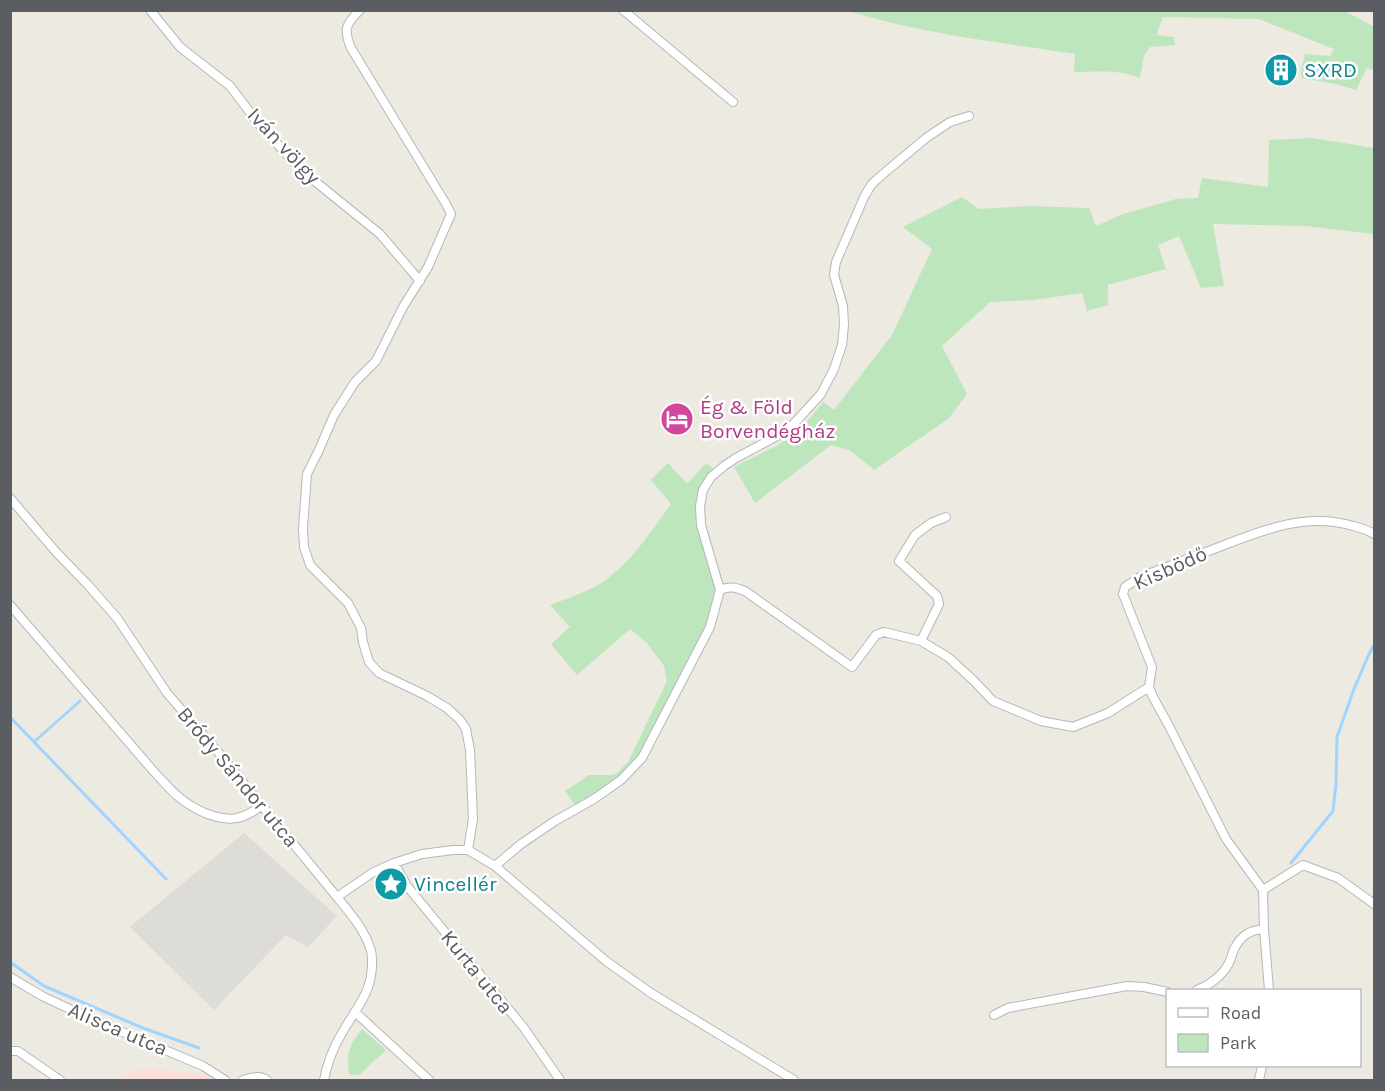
<svg xmlns="http://www.w3.org/2000/svg" width="1385" height="1091" viewBox="0 0 1385 1091" font-family="Karla,sans-serif">
  <style>
    .industrial { fill: #dedcd6 }
    .medical { fill: #fbdfdc }
    .green { fill: #bde6bd }
    .lines { fill: none; stroke-linecap: round; stroke-linejoin: round }
    .stream { stroke: #9fd5ff; stroke-width: 3 }
    .street-casing { stroke: #b4b7bc; stroke-width: 10 }
    .street { stroke: #fff; stroke-width: 8 }
    .labels { text-anchor: middle; stroke-width: 5; stroke-linejoin: round; paint-order: stroke }
    .culture-label { font-size: 21px; fill: #0d838f; stroke: #fff; text-anchor: start }
    .street-label { font-size: 21px; fill: #5a5e62; stroke: #fff }
    .hotel-label { font-size: 21px; fill: #b23c85; stroke: #fff; text-anchor: start }
  </style>
  <rect width="100%" height="100%" fill="#edeae1"/>
  <!-- industrial -->
  <path class="industrial" d="M244,833L337,916L308,947L286,935L214,1010L130,927Z"/>
  <!-- medical -->
  <path class="medical" d="M138,1068L207,1074L212,1080H114Z"/>
  <!-- green -->
  <path class="green" d="M848,11H1345L1374,27V70L1367,68L1356,90L1336,84L1301,78V70L1305,54L1330,56L1334,49L1259,19L1163,17L1156,35L1174,37L1175,45L1150,47L1144,56L1140,78C1120,69 1095,72 1074,72L1075,54C999,42 922,34 848,11Z
    M1313,138L1374,148V234L1305,226L1213,224L1224,286L1201,288L1179,236L1158,245L1166,269L1108,285V305L1087,311L1082,293L1033,300L990,302L942,346L967,394L949,418L874,470L851,451L831,445L755,503L734,467L780,444L802,428L823,402L834,410L892,335L932,249L903,227L962,197L979,209L1028,206L1089,208L1096,226L1123,214L1176,199L1198,198L1202,178L1268,187L1269,140Z
    M668,463L687,484L706,463L717,471L711,477L700,506L720,590L710,627L642,758L621,780L578,809L565,791L589,775H609L616,774L628,762L667,681L664,666L647,643L630,629L577,675L551,644L570,627L550,605C566,599 584,593 598,585C629,566 650,533 671,504L651,480Z
    M362,1029L386,1050L359,1075L349,1074C346,1054 349,1045 362,1029Z"/>
  <g class="lines">
    <!-- stream -->
    <path class="stream" d="M10,717L166,879
      M35,741L80,701
      M1291,863L1333,811L1336,783L1337,737L1354,689L1369,654L1374,645
      M10,962L44,986L143,1028L199,1048"/>
    <defs>
      <path id="street" d="M150,10L180,47L230,86L258,123L301,170L380,234L420,281
        M360,10C346,24 343,29 351,48L446,204L451,214L428,267L403,307L376,361L355,382L334,415L319,450L307,474L303,528L304,547L310,565L348,603L361,628L363,642L369,662L379,673L427,696L447,708L460,720L466,729L470,750L473,819L468,850
        M623,10L733,102
        M10,498L56,552L88,585L117,618L167,693L218,752L337,897C350,913 364,929 370,948C372,952 372,957 372,961C373,992 356,1008 342,1033C333,1048 327,1064 324,1080
        M720,590C729,586 735,587 745,591L852,667L876,635L884,632L921,641L948,657L974,681L993,701L1041,721L1073,727L1108,713L1149,687
        M10,605L156,774C164,782 171,791 180,798C187,804 196,809 205,813C228,822 242,821 262,805
        M921,641L939,604L937,596L899,561L915,535L931,523L946,517
        M394,863L407,886L524,1028L560,1080
        M495,866L521,844L555,821L594,799L621,780L642,758L710,627L720,590L701,525L700,506L703,490L711,477L724,466L736,458L788,430L821,394L834,369L842,345L844,325L843,306L834,275L836,262L865,195L872,184L883,174L926,138L950,122L969,116
        M1263,890L1303,865L1338,878L1374,904
        M337,897L372,873L394,863L422,854L453,850H468L495,866L606,961L651,993L794,1080
        M10,977L42,996L87,1017L203,1066L225,1080
        M1197,990C1210,985 1223,975 1229,963C1231,959 1232,954 1234,949C1241,936 1249,930 1264,929
        M1269,990L1264,929L1263,890L1226,839L1169,726L1153,697L1149,687L1152,667L1123,594L1125,587L1140,577C1164,568 1189,558 1214,549C1258,532 1305,511 1353,526C1361,528 1368,530 1374,534
        M355,1012L429,1080
        M994,1015L1008,1008L1127,986L1144,987L1168,992
        M10,1051H18L60,1080
        M243,1080C251,1077 260,1075 267,1080
        M1259,1080L1262,1066"/>
    </defs>
    <!-- street casing -->
    <use href="#street" class="street-casing"/>
    <!-- street -->
    <use href="#street" class="street"/>
  </g>
  <!-- icons -->
  <defs>
    <symbol id="building-disc" viewBox="-11 -11 22 22"><circle r="9.5" fill="#0f9aa8" stroke="#fff"/><path d="M-4-6H4V6H1V3H-1V6H-4ZM-2.5-4.3h1.7v1.8h-1.7ZM.8-4.3h1.7v1.8H.8ZM-2.5-1h1.7V.8h-1.7ZM.8-1h1.7V.8H.8Z" fill="#fff"/></symbol>
    <symbol id="hotel-disc" viewBox="-11 -11 22 22"><circle r="9.5" fill="#d1479c" stroke="#fff"/><path d="M-6-4.5h1.5V1H6V5H4.5V3h-9V5H-6ZM-4 0a1.8 1.8 0 1 1 3.6 0ZM.5 0V-2.5h3Q6-2.5 6 0Z" fill="#fff"/></symbol>
    <symbol id="sight-disc" viewBox="-11 -11 22 22"><circle r="9.5" fill="#0f9aa8" stroke="#fff"/><path d="M0-6L1.8-2.2L6-1.7L2.9 1.2L3.7 5.4L0 3.3L-3.7 5.4L-2.9 1.2L-6-1.7L-1.8-2.2Z" fill="#fff"/></symbol>
  </defs>
  <g fill-rule="evenodd">
    <use href="#building-disc" x="1262" y="51" width="38" height="38"/>
    <use href="#hotel-disc" x="658" y="400" width="38" height="38"/>
    <use href="#sight-disc" x="372" y="865" width="38" height="38"/>
  </g>
  <g class="labels">
    <!-- culture labels -->
    <g class="culture-label">
      <text x="1304" y="77">SXRD</text>
      <text x="414" y="891">Vincellér</text>
    </g>
    <!-- street labels -->
    <g class="street-label">
      <text transform="translate(284 146) rotate(47)" y="7">Iván völgy</text>
      <text transform="translate(1170 568) rotate(-24)" y="7">Kisbödő</text>
      <text transform="translate(238 777) rotate(50)" y="7">Bródy Sándor utca</text>
      <text transform="translate(477 972) rotate(51)" y="7">Kurta utca</text>
      <text transform="translate(118 1029) rotate(23)" y="7">Alisca utca</text>
    </g>
    <!-- hotel labels -->
    <g class="hotel-label">
      <text x="700" y="414">Ég &amp; Föld<tspan x="700" dy="24">Borvendégház</tspan></text>
    </g>
  </g>
  <!-- border -->
  <rect width="1385" height="1091" fill="none" stroke="#5a5e62" stroke-width="24"/>
  <!-- legend -->
  <rect x="1166" y="989" width="195" height="78" fill="#ffffff" stroke="#bdbfc0" stroke-width="1.5"/>
  <rect x="1178" y="1008" width="30" height="9" fill="#ffffff" stroke="#bdbfc0" stroke-width="1.5"/>
  <text x="1220" y="1019" font-size="18" fill="#5a5e62">Road</text>
  <rect x="1178" y="1034" width="30" height="18" fill="#bde6bd" stroke="#bdbfc0" stroke-width="1.5"/>
  <text x="1220" y="1049" font-size="18" fill="#5a5e62">Park</text>
</svg>
